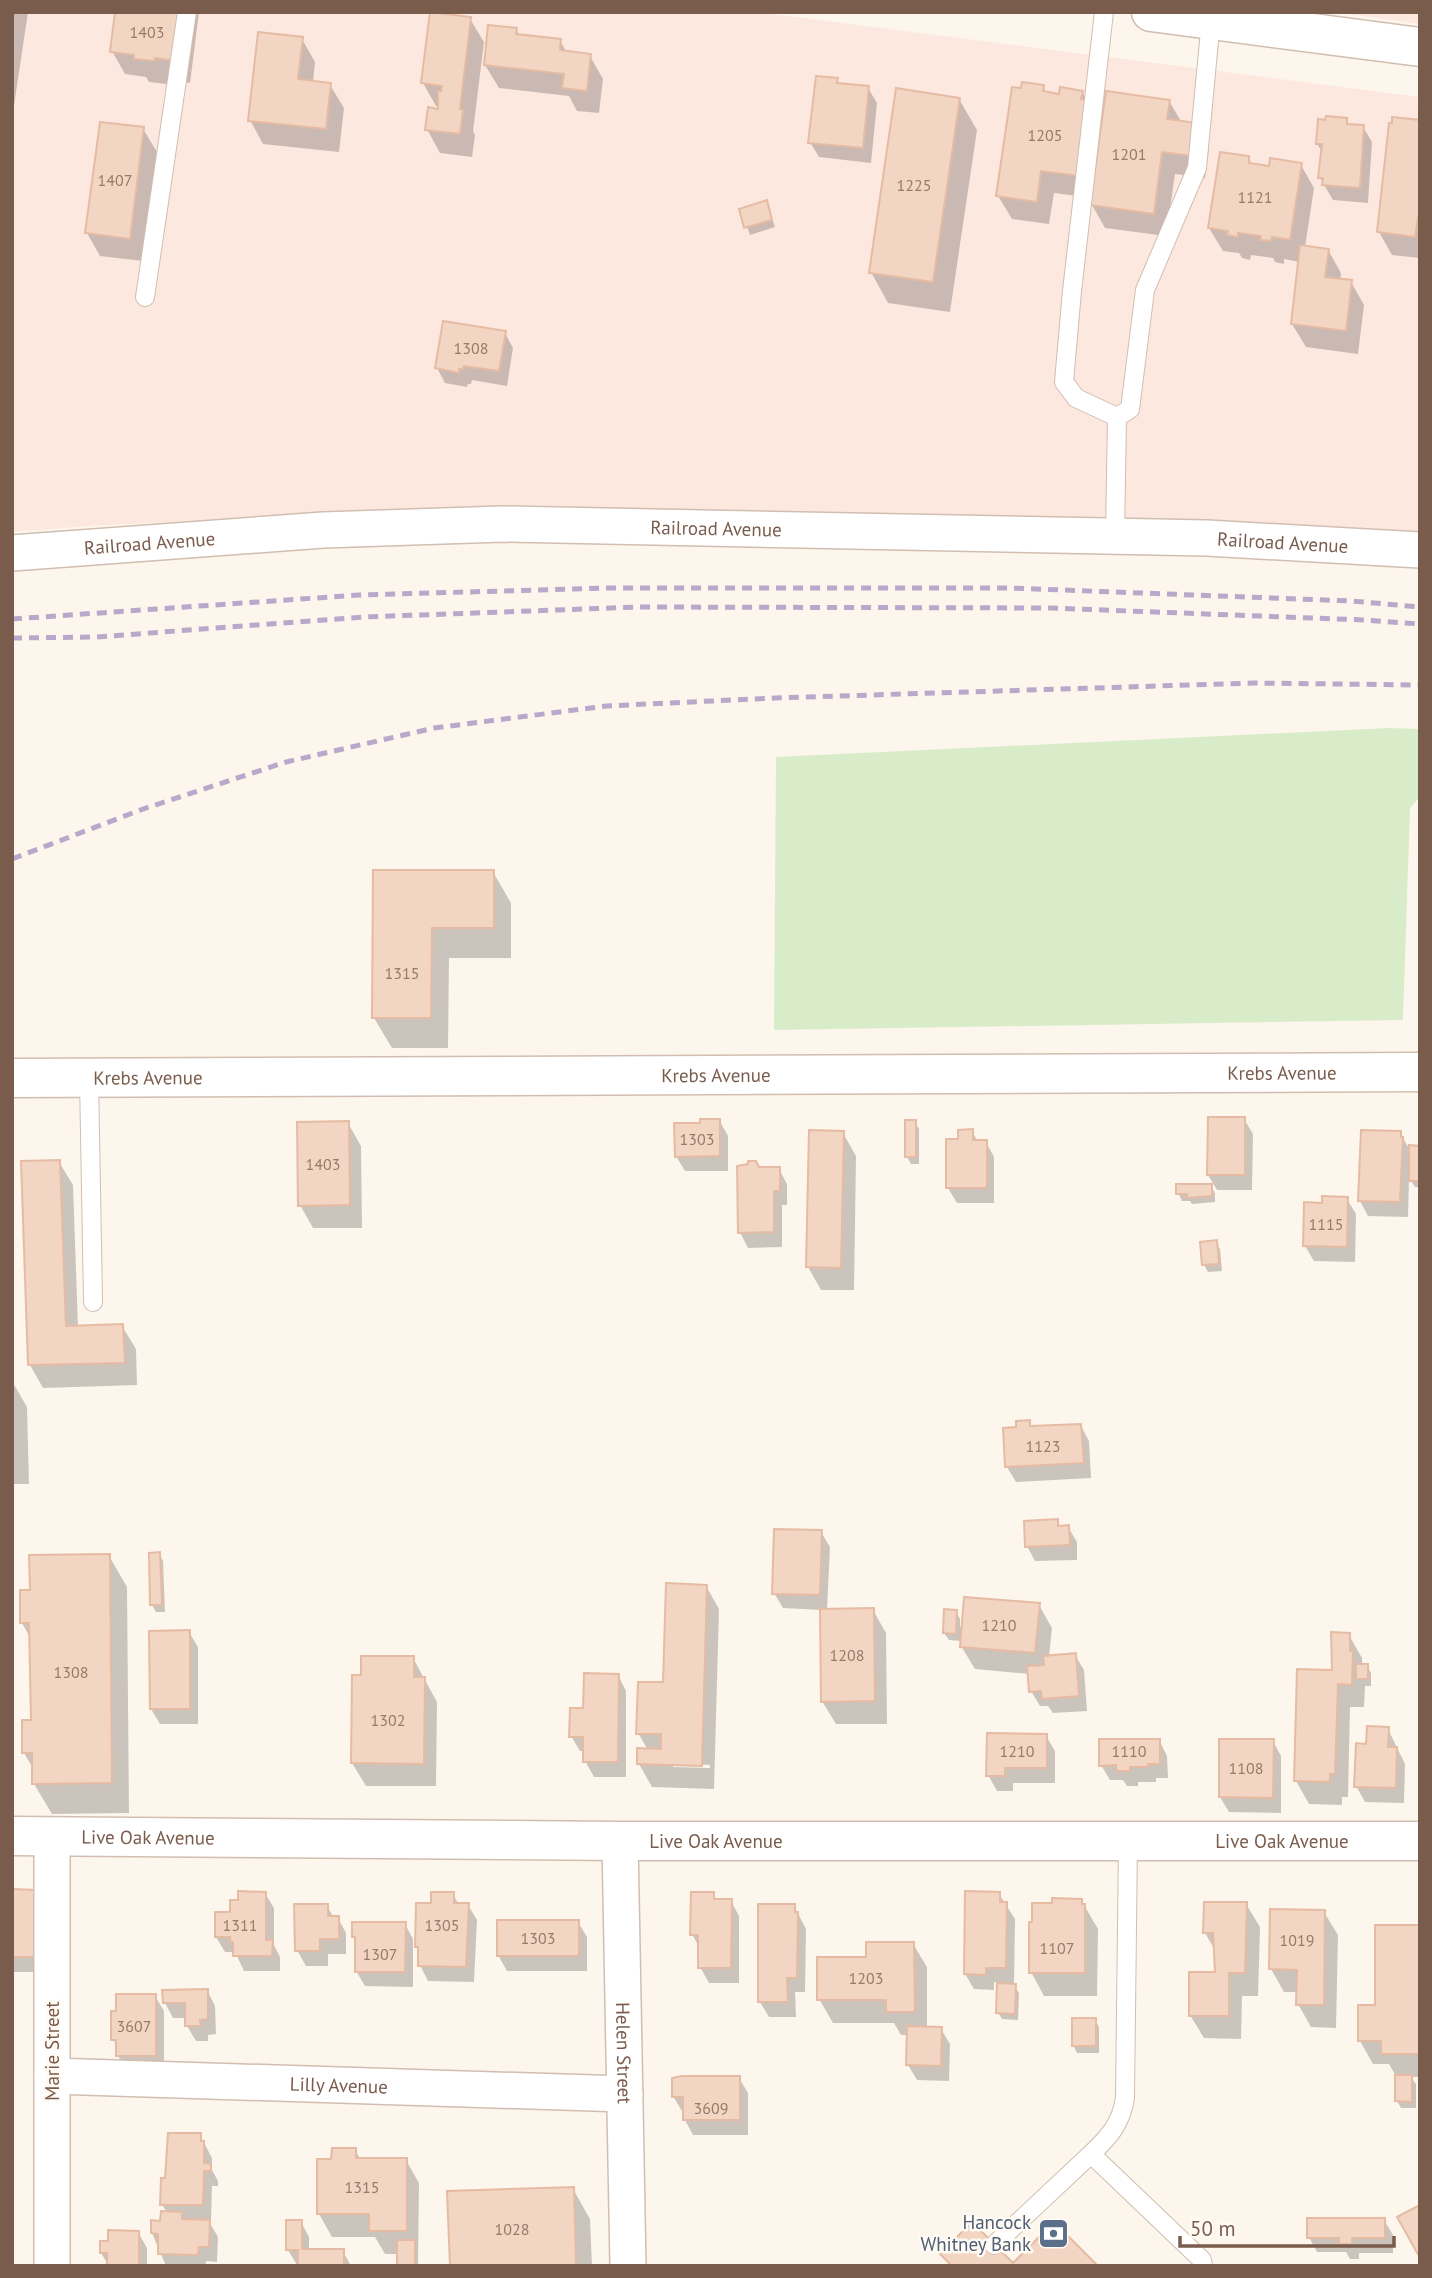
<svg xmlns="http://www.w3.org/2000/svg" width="1432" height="2278" viewBox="0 0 1432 2278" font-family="'PT Sans',sans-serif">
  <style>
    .commercial { fill: #fde8e0 }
    .green { fill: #d8ecc9 }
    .shadow { fill: #0003; fill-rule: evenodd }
    .building { fill: #f3d5c3; stroke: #e6bba3; stroke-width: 2 }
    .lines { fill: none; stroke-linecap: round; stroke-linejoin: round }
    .service-casing { stroke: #d1beb0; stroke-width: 20 }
    .minor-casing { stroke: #d1beb0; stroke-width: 38 }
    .tertiary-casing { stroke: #d1beb0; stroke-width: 41 }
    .service { stroke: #fff; stroke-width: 18 }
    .minor { stroke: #fff; stroke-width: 35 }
    .tertiary { stroke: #fff; stroke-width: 38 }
    .rail { stroke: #b9a8c9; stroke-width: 5; stroke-dasharray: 10 7; stroke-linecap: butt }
    .labels { text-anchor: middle; stroke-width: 5; stroke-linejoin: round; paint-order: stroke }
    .number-label { font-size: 16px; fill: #987a6a }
    .street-label { font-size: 19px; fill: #7a5c4d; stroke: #fffaf3 }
    .service-label { font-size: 19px; fill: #4e5e75; stroke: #fffaf3; text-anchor: end }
  </style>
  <rect width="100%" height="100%" fill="#fdf6ec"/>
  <!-- commercial -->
  <path class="commercial" d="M12,12H757L1420,97V539L941,519L526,505L88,526L12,532Z
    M1333,12H1420V24Z"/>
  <!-- green -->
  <path class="green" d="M1389,728L1420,729V797L1410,808L1403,1020L774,1030L776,757Z"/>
  <!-- shadow -->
  <path class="shadow" d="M12,12H28L12,119Z
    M117,12H199L190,83L167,80V84L149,82L146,77L125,74L112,51Z
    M470,19L484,42L473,131L475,135L472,157L440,153L427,129L440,111V107L436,106L423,83Z
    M516,30L520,36L560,41L567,53L590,56L603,79L599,113L577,111L569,96L499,88L485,65Z
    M302,39L315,62L313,83L330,85L344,108L339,152L263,144L250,120Z
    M837,80L840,85L868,88L877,103L871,163L819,157L810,142Z
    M1043,86L1047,94L1060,96L1082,92L1103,125L1169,101L1182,123L1196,125L1209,148L1205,178L1175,174L1166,236L1105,228L1092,205L1093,198L1054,193L1049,224L1012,219L998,196Z
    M959,99L977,130L950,312L888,303L871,272Z
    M1346,120L1350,126L1363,127L1372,142L1368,203L1333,200L1320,178L1323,153L1317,144Z
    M1420,122V258L1392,255L1379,232Z
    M143,129L157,152L143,261L100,256L87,233Z
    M1248,158L1253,165L1270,168L1301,165L1314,188L1305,247L1328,250L1341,273L1340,281L1351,282L1364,305L1358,354L1306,347L1292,324L1300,262L1284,259V264L1275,262L1273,258L1251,255L1250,260L1242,258L1239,253L1223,251L1209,228Z
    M766,202L775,227L750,235L741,210Z
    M505,333L513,348L507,386L472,380L471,384H468L467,387L445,383L437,368Z
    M375,872H493L511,903V958H449L448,1048H392L374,1018Z
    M1244,1119L1253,1134L1252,1190H1217L1208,1175Z
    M719,1120L728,1136V1171H685L676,1156L702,1125Z
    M915,1122L919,1129V1164H911L907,1157Z
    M348,1123L361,1146L362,1228H313L300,1205Z
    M972,1131L978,1142H986L994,1157V1203H957L948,1188L960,1140Z
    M843,1133L856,1156L854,1290H821L808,1267Z
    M1400,1133L1411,1152L1420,1149V1187H1415L1409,1178L1408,1217L1368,1216L1360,1201Z
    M59,1162L73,1185L78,1327L122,1326L136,1349L137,1385L43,1388L30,1365Z
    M759,1169H779L787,1184V1205H782V1247L748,1248L740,1232Z
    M1211,1186L1215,1193V1202L1192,1204L1190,1201H1182L1178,1193Z
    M1347,1199L1356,1214L1355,1262L1314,1261L1305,1246L1324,1205Z
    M1216,1242L1220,1249L1222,1271L1208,1272L1204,1265L1202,1243Z
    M12,1381L27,1407L29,1484H12Z
    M1029,1422L1033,1428L1081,1426L1089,1441L1091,1478L1016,1482L1007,1467L1018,1429Z
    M1057,1521L1061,1528L1068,1527L1077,1542V1560L1035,1561L1027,1546Z
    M821,1532L830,1547L827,1610H873L886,1633L887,1724H836L822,1701V1610L783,1608L774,1593Z
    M159,1554L163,1561L165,1612H156L152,1605Z
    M109,1556L127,1587L129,1813L52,1814L34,1784V1770L24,1753L32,1722L31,1639L22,1623Z
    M706,1586L719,1609L714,1789L652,1787L639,1764L648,1750L638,1733L664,1684ZM673,1763L710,1765V1768L673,1767Z
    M1039,1605L1052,1628L1049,1657L1075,1655L1084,1670L1087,1711L1053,1713L1048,1706H1040L1031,1691L1030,1674L975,1669L961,1646L962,1641L949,1640L944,1633L956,1611L960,1619V1627H963Z
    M189,1632L198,1647V1724H160L151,1709Z
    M1349,1635L1362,1658V1666H1367L1371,1673V1686H1365L1364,1707H1350L1348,1797H1342V1805L1309,1804L1296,1781Z
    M413,1658L437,1702L436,1786H366L352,1763L363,1677Z
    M618,1675L626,1691V1777H594L585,1761V1751H580L571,1736L585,1710Z
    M1388,1729L1405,1764L1404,1803L1365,1802L1356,1786L1368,1746Z
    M1046,1736L1055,1751V1783H1013V1791H997L988,1775Z
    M1159,1740L1167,1756L1168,1778H1156V1782H1138V1786H1127L1123,1780H1110L1101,1765Z
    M1273,1741L1281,1756V1813L1229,1812L1220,1797Z
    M12,1891L43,1972H12Z
    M265,1893L274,1908V1945L280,1957V1971H244L235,1952H225L216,1937L232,1914Z
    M453,1894L459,1905H468L477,1920L474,1982L428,1981L420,1965V1952L417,1947L433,1905Z
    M713,1894L717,1900L731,1901L739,1916V1983H709L700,1967L699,1947L692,1934Z
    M999,1894L1015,1919L1014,1985L1019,1993L1018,2020L1002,2019L998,2012L999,1983L994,1982V1990L974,1989L965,1974Z
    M1081,1900L1098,1929L1097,1996H1044L1031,1972L1053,1905Z
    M1246,1904L1260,1927L1258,1996H1242L1241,2039L1204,2038L1190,2015L1216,1974L1215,1950L1205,1933Z
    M327,1906L334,1918H338L346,1933V1954H328V1966H306L297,1950Z
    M794,1906L806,1929L805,1992H795L796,2017H769L760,2002Z
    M1324,1912L1338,1935L1336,2028L1311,2027L1298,2004V1992H1284L1271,1969Z
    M578,1922L587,1937V1971H507L498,1955Z
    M405,1924L413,1939V1987L365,1986L356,1971V1941L354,1936Z
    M1420,1926V2077H1411L1416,2084V2108H1401L1397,2101V2078L1389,2064H1373L1360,2041Z
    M913,1944L927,1967V2028L941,2029L950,2044L949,2081L917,2080L908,2065L909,2035H901L894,2023H833L819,1999L868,1959Z
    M207,1990L215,2006L216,2034L208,2035V2041H196L187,2026V2018H173L165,2003Z
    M155,1996L164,2011V2071H127L118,2056V2048L113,2039Z
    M1095,2020L1099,2027V2053H1077L1073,2045Z
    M739,2078L748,2093V2135H693L685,2120V2111H682L673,2096Z
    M200,2135L212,2158V2170L218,2181V2186H212L211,2220H208L218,2237L217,2262L206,2261V2266H166L152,2233L167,2213L162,2204L167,2180Z
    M355,2150L361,2160H406L419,2183L418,2266H398V2254H385L375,2237H332L319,2214V2160H333Z
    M573,2189L590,2219L592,2266H452Z
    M1384,2220L1393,2235V2253H1359V2259H1350L1346,2252H1317L1309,2237Z
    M301,2222L309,2237V2251H343L351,2266L297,2265L288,2250Z
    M138,2232L147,2248V2266H109L101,2253L110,2242Z"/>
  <!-- building -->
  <path class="building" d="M115,12H183L178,61L155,58L154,61L134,59V55L110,52Z
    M430,12L471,17L460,109L463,110L460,134L425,130L428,107L438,109V91H441L442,86L421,83Z
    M488,25L517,28L516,34L561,39L560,50L591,54L587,91L562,88L564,74L484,65Z
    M258,32L303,37L298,79L331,83L326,129L248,121Z
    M816,76L838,78L837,83L869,86L863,148L808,143Z
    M1022,82L1044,85L1043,91L1059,94L1060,87L1083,91L1081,99L1091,100L1080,176L1041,171L1037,202L996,196L1012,87L1021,88Z
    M896,88L960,98L933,282L869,273Z
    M1106,91L1170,100L1167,119L1197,123L1192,156L1162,152L1154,214L1090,205Z
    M1326,116L1347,118V124L1364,125L1360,188L1322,185L1323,178H1318L1322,144H1316L1318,119L1325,120Z
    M1392,117L1420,120V219L1418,218L1415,237L1377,232L1389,123H1392Z
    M100,122L144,127L130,239L85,233Z
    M1220,152L1249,156V163L1269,166L1270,158L1302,163L1290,240L1272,237L1271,241L1260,240L1261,236L1238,233V237L1227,235L1228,231L1208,228Z
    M767,200L772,220L744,228L739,209Z
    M1300,245L1329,249L1325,277L1352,280L1346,331L1291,324Z
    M443,321L506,331L499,371L464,366L463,369H459V373L435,368Z
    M373,870H494V928H432L431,1018H372Z
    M1208,1117H1245V1175H1207Z
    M700,1119H720V1156L675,1157L674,1123H700Z
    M905,1120H916V1157H905Z
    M349,1121L350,1205L298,1206L297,1122Z
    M973,1129V1140H987V1188H946V1139H958V1130Z
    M809,1130L844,1131L841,1268L806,1267Z
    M1361,1130L1401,1131V1137H1403L1400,1202L1358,1201Z
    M1409,1145L1420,1146L1419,1181H1409Z
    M60,1160L66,1326L123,1324L125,1363L28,1365L21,1161Z
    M748,1161H756L759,1167H780V1191H774V1232L738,1233L737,1166L748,1164Z
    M1176,1184H1212V1196L1187,1198V1194H1176Z
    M1322,1196L1348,1197L1347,1247L1303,1246L1304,1202L1322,1203Z
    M1217,1240L1219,1264L1202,1265L1200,1242Z
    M1030,1420V1426L1081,1424L1084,1463L1005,1467L1003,1428L1016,1427V1421Z
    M1058,1519V1526L1069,1525L1070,1545L1025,1547L1024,1521Z
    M774,1529L822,1530L820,1595L772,1594Z
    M160,1552L162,1605H150L149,1553Z
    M110,1554L112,1783L32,1784V1753H22V1720H31L29,1623H20V1590H30L29,1555Z
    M666,1583L707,1585L702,1766L637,1764V1748L661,1749V1734H636L638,1682H663Z
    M964,1597L1040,1603L1035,1653L960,1647Z
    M874,1608L875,1701L821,1702L820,1609Z
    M944,1609L957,1610L956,1634L943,1633Z
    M190,1630V1709H150L149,1631Z
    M1331,1632L1350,1633V1651H1353L1352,1685L1338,1684L1335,1774H1330V1782L1294,1781L1297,1669L1332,1670Z
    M1076,1653L1079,1696L1042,1699L1041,1691L1029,1692L1027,1666L1044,1665L1043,1656Z
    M361,1656H414V1677H425L424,1764L351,1763L352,1675H361Z
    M1356,1664H1368V1679H1356Z
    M584,1673L619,1674L618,1762H583V1737H569L570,1708H583Z
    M1367,1726L1389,1727L1388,1747H1397L1396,1788L1354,1787L1356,1743L1366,1744Z
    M987,1733L1047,1734V1768H1005V1776H986Z
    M1099,1739H1160V1764H1148V1767H1130V1771H1116V1765L1099,1766Z
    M1219,1739H1274L1273,1798L1219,1797Z
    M12,1889L37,1890L36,1957H12Z
    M238,1891L266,1892V1940H273L272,1956H233V1942H230V1937H215V1912H230V1900H238Z
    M965,1891L1000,1892V1902H1007L1006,1968H986V1975L964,1974Z
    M431,1892H454V1903H469L466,1967L418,1966V1947H415L416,1903H431Z
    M691,1892H714V1899H732L731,1968H698V1935H690Z
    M1052,1898L1082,1899V1904H1085V1973H1029V1922H1032V1903H1052Z
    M1204,1902H1247L1245,1973H1229V2016H1189V1972H1215L1213,1933H1203Z
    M294,1904H328V1916H339V1939H320V1951H295Z
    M758,1904H795V1912H798L797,1978H787L788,2002H758Z
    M1270,1909L1325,1910L1324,2005H1296L1297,1970L1269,1969Z
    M497,1920H579V1956H497Z
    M352,1922H406L405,1972H355V1937H352Z
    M1375,1925H1420V2054H1381V2041H1358V2005H1375Z
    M866,1942H914L915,2012H886V2000H817V1957H866Z
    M997,1983L1016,1984L1015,2014L996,2013Z
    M208,1989V2019L200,2020L201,2026H185V2003H163L162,1990Z
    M116,1994H156V2056H116V2040H111V2011H116Z
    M1072,2018H1096V2046H1072Z
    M907,2026L942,2027L941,2066L906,2065Z
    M1395,2075H1412V2102L1395,2101Z
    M682,2076H740V2120H683V2097H672V2078Z
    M168,2133H201V2141H204V2163L211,2164V2171H204L203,2205H160L161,2178H165Z
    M332,2148H356V2158H407V2231H369V2214H317V2159H331Z
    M574,2187L576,2266H450L447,2191Z
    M1420,2205V2258L1397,2217Z
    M161,2211L182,2212V2219L210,2220L209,2247H199L198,2255L158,2254V2234L151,2233V2220L160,2221Z
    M1307,2218H1385V2238H1352V2244H1339V2238H1307Z
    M286,2220H302V2249H344V2266H298V2250H286Z
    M972,2222L1013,2263L1054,2222L1098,2266H952L940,2254Z
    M108,2230L139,2231V2266H107V2253H100V2241H108Z
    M397,2240H415V2266H397Z"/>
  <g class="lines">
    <defs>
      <path id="service" d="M1104,12L1072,291L1064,382L1076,398L1117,417L1130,409L1145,290L1197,168L1211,20
        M145,297L187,12
        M1115,536L1117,417
        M89,1077L93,1302
        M1128,1841L1125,2098C1121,2124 1109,2137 1091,2154L1202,2260L1203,2266
        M994,2245L1091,2154"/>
      <g id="minor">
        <path id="s1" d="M12,553L323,530L502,524L1207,538L1420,550"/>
        <path d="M52,1837V2266"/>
        <path id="s2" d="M620,1841L628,2266"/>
        <path id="s3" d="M52,2076L625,2094"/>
      </g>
      <g id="tertiary">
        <path d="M1151,12L1420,47"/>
        <path id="s4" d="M12,1078L1420,1072"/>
        <path id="s5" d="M12,1836L620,1841H1420"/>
      </g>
    </defs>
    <!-- service casing -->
    <use href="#service" class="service-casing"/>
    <!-- minor casing -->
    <use href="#minor" class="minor-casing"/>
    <!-- tertiary casing -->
    <use href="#tertiary" class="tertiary-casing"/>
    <!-- service -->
    <use href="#service" class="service"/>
    <!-- minor -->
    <use href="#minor" class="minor"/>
    <!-- tertiary -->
    <use href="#tertiary" class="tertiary"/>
    <!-- rail -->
    <path class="rail" d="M12,619L359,595L610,588H1010L1351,601L1420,607
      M12,638L96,637L364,617L640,607L1051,608L1364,620L1420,624
      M12,859L143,809L286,762L434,728L606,706L775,698L1254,683L1420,685"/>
  </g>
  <!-- icons -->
  <defs>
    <symbol id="bank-square" viewBox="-11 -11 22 22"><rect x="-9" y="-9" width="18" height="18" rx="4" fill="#5c6f8a" stroke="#fffaf3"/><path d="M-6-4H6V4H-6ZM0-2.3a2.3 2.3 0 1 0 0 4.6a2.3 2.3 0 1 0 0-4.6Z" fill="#fff"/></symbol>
  </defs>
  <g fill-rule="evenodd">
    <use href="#bank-square" x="1036" y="2216" width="35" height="35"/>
  </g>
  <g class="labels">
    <!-- number labels -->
    <g class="number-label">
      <text x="147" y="38">1403</text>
      <text x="1045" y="141">1205</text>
      <text x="1129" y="160">1201</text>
      <text x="115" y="186">1407</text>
      <text x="914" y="191">1225</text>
      <text x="1255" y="203">1121</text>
      <text x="471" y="354">1308</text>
      <text x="402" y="979">1315</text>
      <text x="697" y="1145">1303</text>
      <text x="323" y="1170">1403</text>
      <text x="1326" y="1230">1115</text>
      <text x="1043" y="1452">1123</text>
      <text x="999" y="1631">1210</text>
      <text x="847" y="1661">1208</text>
      <text x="71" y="1678">1308</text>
      <text x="388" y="1726">1302</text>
      <text x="1017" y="1757">1210</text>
      <text x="1129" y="1757">1110</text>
      <text x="1246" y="1774">1108</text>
      <text x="240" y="1931">1311</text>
      <text x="442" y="1931">1305</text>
      <text x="538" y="1944">1303</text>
      <text x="1297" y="1946">1019</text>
      <text x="1057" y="1954">1107</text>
      <text x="380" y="1960">1307</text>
      <text x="866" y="1984">1203</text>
      <text x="134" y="2032">3607</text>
      <text x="711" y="2114">3609</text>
      <text x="362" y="2193">1315</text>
      <text x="512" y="2235">1028</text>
    </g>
    <!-- street labels -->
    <g class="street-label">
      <text dy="7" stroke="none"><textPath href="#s1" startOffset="705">Railroad Avenue</textPath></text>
      <text dy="7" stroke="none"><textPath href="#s1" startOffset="138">Railroad Avenue</textPath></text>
      <text dy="7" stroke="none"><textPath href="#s1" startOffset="1272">Railroad Avenue</textPath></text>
      <text dy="7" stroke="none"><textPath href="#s4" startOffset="1270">Krebs Avenue</textPath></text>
      <text dy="7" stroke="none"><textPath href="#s4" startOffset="704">Krebs Avenue</textPath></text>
      <text dy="7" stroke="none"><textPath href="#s4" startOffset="136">Krebs Avenue</textPath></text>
      <text dy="7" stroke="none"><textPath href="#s5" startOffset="136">Live Oak Avenue</textPath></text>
      <text dy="7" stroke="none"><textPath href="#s5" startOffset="704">Live Oak Avenue</textPath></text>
      <text dy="7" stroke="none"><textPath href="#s5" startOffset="1270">Live Oak Avenue</textPath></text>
      <text transform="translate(52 2051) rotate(-90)" y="7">Marie Street</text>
      <text dy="7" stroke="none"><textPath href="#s2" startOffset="212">Helen Street</textPath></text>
      <text dy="7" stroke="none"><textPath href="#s3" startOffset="287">Lilly Avenue</textPath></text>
    </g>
    <!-- service labels -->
    <g class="service-label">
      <text x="1031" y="2229">Hancock<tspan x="1031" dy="22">Whitney Bank</tspan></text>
    </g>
  </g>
  <!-- border -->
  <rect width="1432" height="2278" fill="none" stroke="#7a5c4d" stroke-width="28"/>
  <!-- scale -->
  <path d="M1180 2236v10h214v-10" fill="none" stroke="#7a5c4d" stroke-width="3.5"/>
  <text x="1190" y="2236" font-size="21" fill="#7a5c4d" stroke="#fffaf3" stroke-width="5" paint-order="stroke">50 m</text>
</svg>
